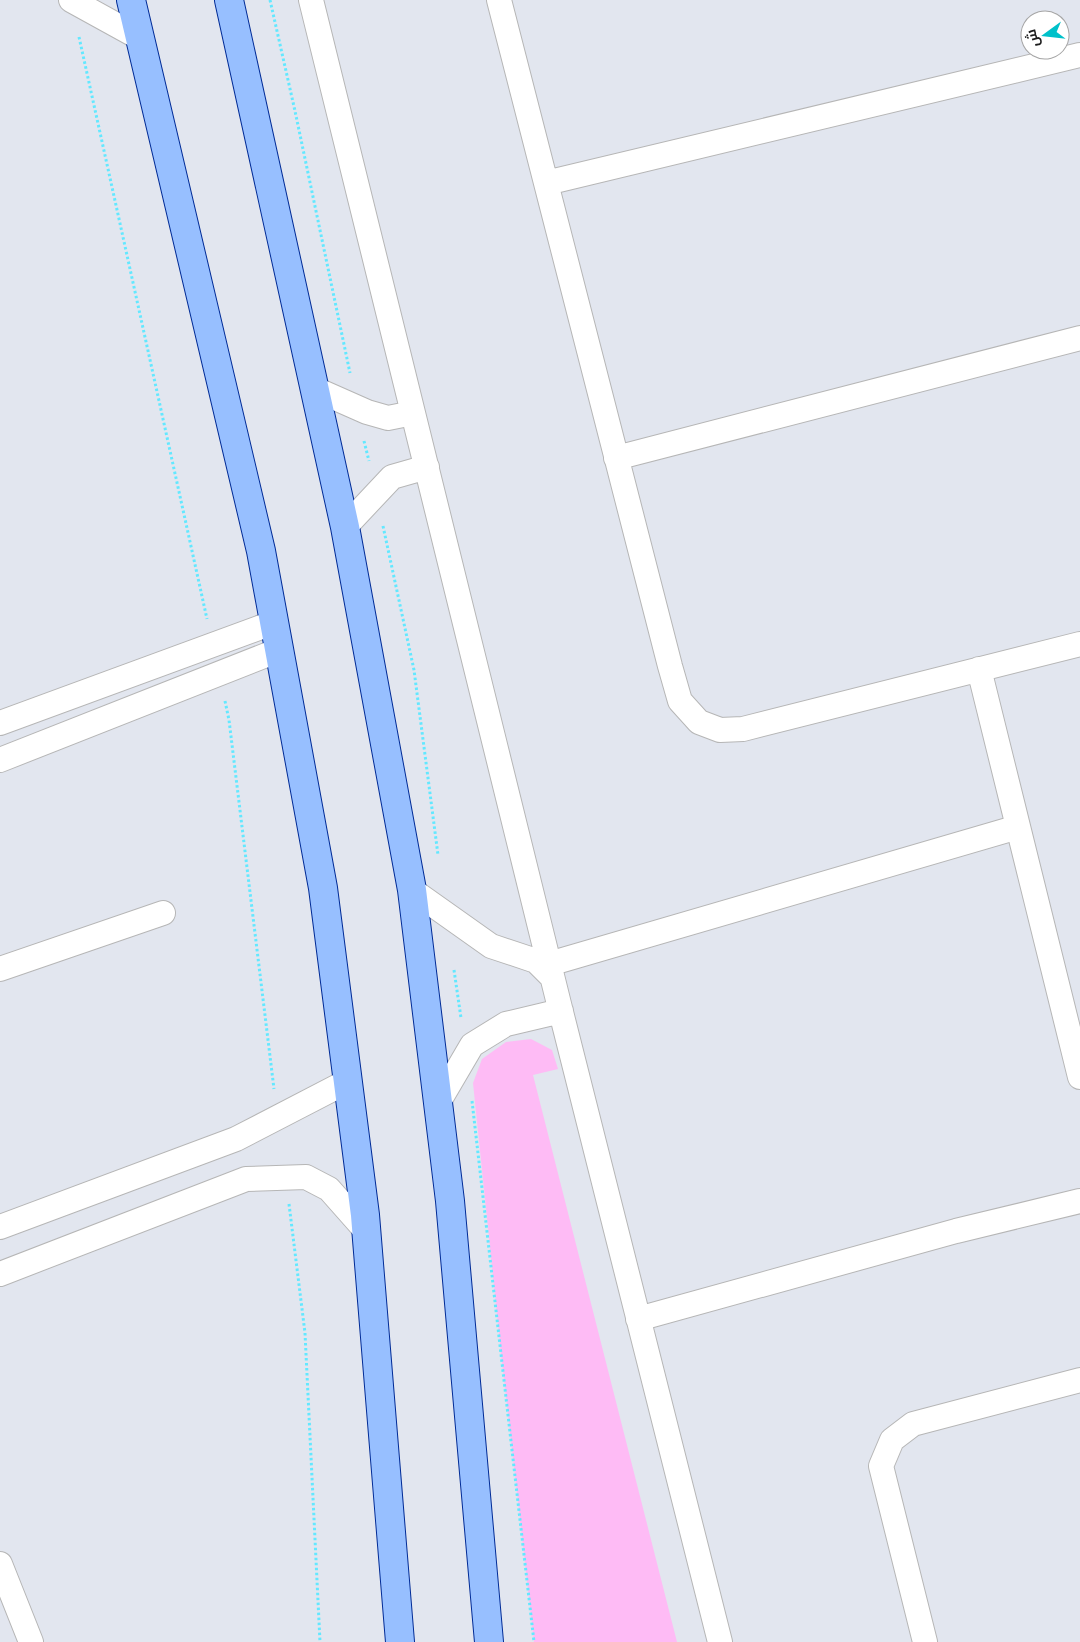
<svg xmlns="http://www.w3.org/2000/svg" width="1080" height="1642" viewBox="0 0 1080 1642" font-family="Manrope,Cairo,sans-serif">
  <style>
    .park { fill: #febbf5 }
    .lines { fill: none; stroke-linecap: round; stroke-linejoin: round }
    .minor-casing { stroke: #b6b6b6; stroke-width: 26 }
    .primary-casing { stroke: #002b96; stroke-width: 30 }
    .path { stroke: #63e8ff; stroke-width: 3; stroke-dasharray: 2.5 2.5; stroke-linecap: butt }
    .minor { stroke: #fff; stroke-width: 24 }
    .primary { stroke: #97bfff; stroke-width: 28 }
  </style>
  <rect width="100%" height="100%" fill="#e2e6ef"/>
  <!-- park -->
  <path class="park" d="M531,1039L552,1050L558,1069L533,1075L677,1642H534L501,1354L473,1083L482,1059L506,1042Z"/>
  <g class="lines">
    <defs>
      <path id="minor" d="M71,0L140,38
        M311,0L559,1004L720,1642
        M499,0L670,666L680,701L699,722L720,730L743,729L1080,644
        M546,183L1080,55
        M315,389L367,412L388,418L413,413
        M616,458L1080,338
        M345,527L392,477L427,467
        M979,669L1080,1077
        M0,723L275,622
        M0,760L279,650
        M412,890L491,946L536,961L552,977
        M549,964L1018,827
        M0,969L163,913
        M438,1103L472,1045L506,1024L561,1011
        M0,1227L236,1139L348,1081
        M0,1274L246,1179L306,1177L329,1189L367,1232
        M638,1319L956,1231L1080,1201
        M0,1564L31,1642
        M925,1642L881,1466L892,1440L913,1424L1080,1380"/>
      <path id="primary" d="M131,0L261,551L323,888L365,1215L400,1642
        M229,0L345,527L412,890L450,1201L489,1642"/>
    </defs>
    <!-- minor casing -->
    <use href="#minor" class="minor-casing"/>
    <!-- primary casing -->
    <use href="#primary" class="primary-casing"/>
    <!-- path -->
    <path class="path" d="M270,0L295,111L350,373
      M79,37L207,619
      M364,441L369,461
      M383,526L414,670L438,855
      M225,701L229,720L274,1089
      M454,970L461,1018
      M472,1101L534,1642
      M289,1204L305,1333L320,1642"/>
    <!-- minor -->
    <use href="#minor" class="minor"/>
    <!-- primary -->
    <use href="#primary" class="primary"/>
  </g>
  <!-- north arrow -->
  <g transform="translate(1045 35) rotate(255)"><circle r="24" fill="#ffffff" stroke="#a5a5a5"/>
  <path d="M0-4L9 19L0 12L-9 19Z" fill="#00c1ca"/>
  <text y="-8" font-size="14" font-weight="bold" text-anchor="middle" fill="#1d1d1d">ش</text>
  </g>
</svg>
